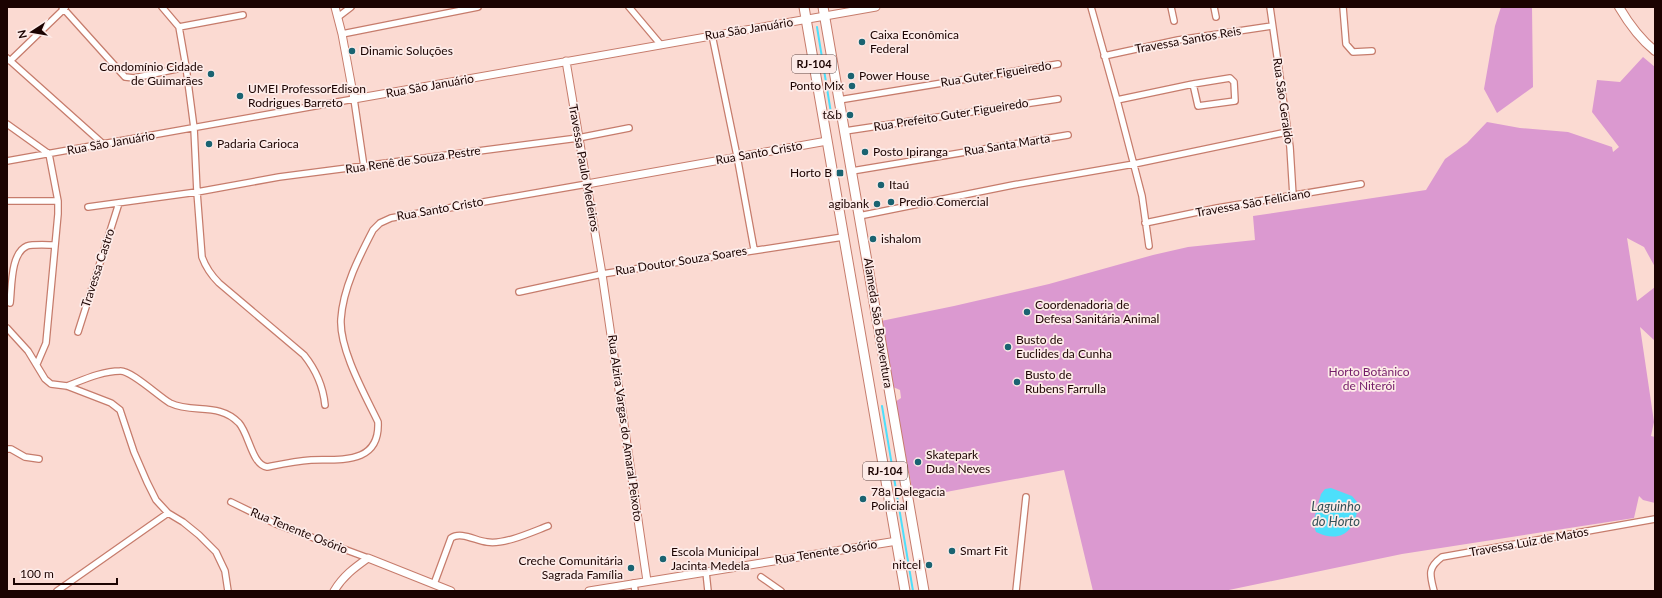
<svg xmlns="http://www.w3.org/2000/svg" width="1662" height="598" viewBox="0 0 1662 598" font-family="Lato,sans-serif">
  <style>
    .green { fill: #db99d0 }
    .water { fill: #4ddffb }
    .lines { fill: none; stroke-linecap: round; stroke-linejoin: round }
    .stream { stroke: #4ddffb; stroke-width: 2 }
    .minor-casing { stroke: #c67c6c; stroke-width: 8 }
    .tertiary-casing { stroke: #c67c6c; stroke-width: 9 }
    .secondary-casing { stroke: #c67c6c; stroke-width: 10 }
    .trunk-casing { stroke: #c67c6c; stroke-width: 11 }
    .minor { stroke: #fff; stroke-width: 5.5 }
    .tertiary { stroke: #fff; stroke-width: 7 }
    .secondary { stroke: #fff; stroke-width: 8 }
    .trunk { stroke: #fff; stroke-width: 9 }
    .poi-dot { fill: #1a6371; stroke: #fdebe8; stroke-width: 1.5 }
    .labels { text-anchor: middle; stroke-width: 3.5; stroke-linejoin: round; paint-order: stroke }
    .shield { fill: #fdebe8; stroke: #5f4946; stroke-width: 1 }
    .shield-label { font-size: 11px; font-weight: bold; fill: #1b0301 }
    .street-label { font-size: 12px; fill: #1b0301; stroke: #fdebe8 }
    .poi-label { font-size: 12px; fill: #1b0301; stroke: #fdebe8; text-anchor: start }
    .park-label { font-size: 12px; fill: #731b69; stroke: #fdebe8 }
    .water-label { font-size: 13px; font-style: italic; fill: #335158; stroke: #fdebe8 }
  </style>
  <rect width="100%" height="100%" fill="#fbdad2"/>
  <!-- green -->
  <path class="green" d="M1501,7H1532L1533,87L1497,113L1484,89L1495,26Z
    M1643,57L1655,67V267L1644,247L1627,238L1637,301L1655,287V341L1640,327L1654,422L1651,436L1655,437V503L1643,500L1639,496L1634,518L1402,554L1224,591H1093L1064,470L914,498L895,402L901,398L900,390L893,387L881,321L954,306L1049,284L1153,255L1188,247L1255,240L1253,216L1426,190L1445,159L1467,143L1487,122L1520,128L1568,132L1612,147L1613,152L1619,147L1592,112L1597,80L1620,82Z"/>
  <!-- water -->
  <path class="water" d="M1331,488L1352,496L1358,503C1357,529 1342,545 1316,532L1313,523L1321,494L1325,489Z"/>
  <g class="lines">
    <!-- stream -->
    <path class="stream" d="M817,27L831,113
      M882,406L913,591"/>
    <defs>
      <path id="minor" d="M62,7L125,77L134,78L186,67
        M162,7L179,27L186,67L194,128L197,192L202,257C206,268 211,275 219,283L304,355C316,370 323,385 325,405
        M629,7L661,45
        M1091,7L1117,100L1142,196L1149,246
        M1171,7L1174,21
        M1214,7L1216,17
        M1270,7L1290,147L1293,196
        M1343,7L1346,44L1353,52L1372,51
        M338,17L351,7
        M179,27L243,15
        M342,34L478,7
        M712,35L737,156L754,249
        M1104,56L1178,40L1272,26
        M7,58L102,143
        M10,61L65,8
        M839,100L1058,64
        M1117,100L1193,84L1230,78L1234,82L1235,101L1198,106L1193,84
        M7,124L49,154L58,201V214L46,343L37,364
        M845,131L1058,99
        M7,161L354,99L364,167
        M852,171L1068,135
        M7,201H58
        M88,207L197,192L279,177L578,138L629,128
        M859,216L1013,185L1134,164L1287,132
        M1145,223L1217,208L1361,184
        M519,292L602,274L843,237
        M10,303C12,289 10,253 27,246C33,244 48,245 55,245
        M7,328L28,351L45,379L51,384L67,386L111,403L120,410L134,452L147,482L156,500L168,513L183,522L199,535L216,552L225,571L228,591
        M78,332L119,203
        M67,386C83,380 102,371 120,371C131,370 158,396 170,403C193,414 219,402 239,423C249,434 252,465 267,467C282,464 296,461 311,460C340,459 380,465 378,422C365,395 339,349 341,319C343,288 359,257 373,230L380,223L391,218L587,184
        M7,449H11L25,457L39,459
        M231,502L276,524L368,558
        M706,572L708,591
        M761,577L781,591
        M634,583L635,591
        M434,584L451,538C461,531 476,541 487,542C504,545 532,532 548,526
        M57,591L168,513
        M1016,591L1026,497
        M1434,591C1430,575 1427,568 1442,557L1655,519"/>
      <path id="tertiary" d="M335,7L342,34L354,99L876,7
        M566,61L602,274L647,581
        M587,184L827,141
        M334,591C343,576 354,568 368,558L451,591
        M589,591L897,541"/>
      <path id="secondary" d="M1619,7C1629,24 1640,39 1655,51"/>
      <path id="trunk" d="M804,7L905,591
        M823,7L924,591"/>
    </defs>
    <!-- minor casing -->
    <use href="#minor" class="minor-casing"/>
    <!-- tertiary casing -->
    <use href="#tertiary" class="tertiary-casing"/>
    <!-- secondary casing -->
    <use href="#secondary" class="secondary-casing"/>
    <!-- trunk casing -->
    <use href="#trunk" class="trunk-casing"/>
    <!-- minor -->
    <use href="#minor" class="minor"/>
    <!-- tertiary -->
    <use href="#tertiary" class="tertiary"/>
    <!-- secondary -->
    <use href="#secondary" class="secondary"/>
    <!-- trunk -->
    <use href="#trunk" class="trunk"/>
  </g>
  <!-- markers -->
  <g class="poi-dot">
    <circle cx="862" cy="42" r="4"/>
    <circle cx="352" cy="51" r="4"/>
    <circle cx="211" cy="74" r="4"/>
    <circle cx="851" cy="76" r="4"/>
    <circle cx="852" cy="86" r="4"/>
    <circle cx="240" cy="96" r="4"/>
    <circle cx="850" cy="115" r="4"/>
    <circle cx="209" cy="144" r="4"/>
    <circle cx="865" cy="152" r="4"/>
    <rect x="836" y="169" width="8" height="8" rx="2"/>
    <circle cx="881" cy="185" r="4"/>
    <circle cx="891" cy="202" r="4"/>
    <circle cx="877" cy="204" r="4"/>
    <circle cx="873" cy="239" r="4"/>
    <circle cx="1027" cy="312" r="4"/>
    <circle cx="1008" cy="347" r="4"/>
    <circle cx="1017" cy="382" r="4"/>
    <circle cx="918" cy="462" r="4"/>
    <circle cx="863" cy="499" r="4"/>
    <circle cx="952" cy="551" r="4"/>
    <circle cx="663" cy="559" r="4"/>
    <circle cx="929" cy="565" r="4"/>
    <circle cx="631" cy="568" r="4"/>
  </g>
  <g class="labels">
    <!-- shield labels -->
    <g class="shield">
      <rect x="792" y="55" width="44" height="18" rx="3"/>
      <rect x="863" y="462" width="44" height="18" rx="3"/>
    </g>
    <g class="shield-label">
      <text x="814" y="68">RJ-104</text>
      <text x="885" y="475">RJ-104</text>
    </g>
    <!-- street labels -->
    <g class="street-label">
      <text transform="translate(749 29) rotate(-9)" y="4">Rua São Januário</text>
      <text transform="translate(1188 40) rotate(-10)" y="4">Travessa Santos Reis</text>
      <text transform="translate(996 74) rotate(-9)" y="4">Rua Guter Figueiredo</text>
      <text transform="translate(430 86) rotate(-10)" y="4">Rua São Januário</text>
      <text transform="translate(1283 101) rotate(82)" y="4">Rua São Geraldo</text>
      <text transform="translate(951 115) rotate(-9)" y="4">Rua Prefeito Guter Figueiredo</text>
      <text transform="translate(111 143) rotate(-10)" y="4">Rua São Januário</text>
      <text transform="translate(1007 145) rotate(-9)" y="4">Rua Santa Marta</text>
      <text transform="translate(759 153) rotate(-10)" y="4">Rua Santo Cristo</text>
      <text transform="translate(413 160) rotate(-8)" y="4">Rua Renê de Souza Pestre</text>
      <text transform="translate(584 168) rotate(80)" y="4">Travessa Paulo Medeiros</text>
      <text transform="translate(1253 203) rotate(-10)" y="4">Travessa São Feliciano</text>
      <text transform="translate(440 209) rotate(-10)" y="4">Rua Santo Cristo</text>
      <text transform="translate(681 261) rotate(-9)" y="4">Rua Doutor Souza Soares</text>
      <text transform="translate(98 268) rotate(-72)" y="4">Travessa Castro</text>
      <text transform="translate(878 323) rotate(81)" y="4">Alameda São Boaventura</text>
      <text transform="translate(625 428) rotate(82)" y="4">Rua Alzira Vargas do Amaral Peixoto</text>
      <text transform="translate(299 531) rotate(22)" y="4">Rua Tenente Osório</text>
      <text transform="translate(1529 542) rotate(-10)" y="4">Travessa Luiz de Matos</text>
      <text transform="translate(826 552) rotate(-9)" y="4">Rua Tenente Osório</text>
    </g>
    <!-- poi labels -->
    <g class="poi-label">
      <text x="870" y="39">Caixa Econômica<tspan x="870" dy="14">Federal</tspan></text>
      <text x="360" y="55">Dinamic Soluções</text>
      <text x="203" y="71" text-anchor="end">Condomínio Cidade<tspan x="203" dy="14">de Guimarães</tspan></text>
      <text x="859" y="80">Power House</text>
      <text x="844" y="90" text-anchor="end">Ponto Mix</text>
      <text x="248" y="93">UMEI ProfessorEdison<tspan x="248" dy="14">Rodrigues Barreto</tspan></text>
      <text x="842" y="119" text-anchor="end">t&amp;b</text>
      <text x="217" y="148">Padaria Carioca</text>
      <text x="873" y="156">Posto Ipiranga</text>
      <text x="832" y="177" text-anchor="end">Horto B</text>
      <text x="889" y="189">Itaú</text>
      <text x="899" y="206">Predio Comercial</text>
      <text x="869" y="208" text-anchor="end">agibank</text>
      <text x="881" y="243">ishalom</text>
      <text x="1035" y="309">Coordenadoria de<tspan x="1035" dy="14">Defesa Sanitária Animal</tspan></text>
      <text x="1016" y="344">Busto de<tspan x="1016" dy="14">Euclides da Cunha</tspan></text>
      <text x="1025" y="379">Busto de<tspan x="1025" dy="14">Rubens Farrulla</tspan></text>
      <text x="926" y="459">Skatepark<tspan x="926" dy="14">Duda Neves</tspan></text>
      <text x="871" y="496">78a Delegacia<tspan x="871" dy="14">Policial</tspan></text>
      <text x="960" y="555">Smart Fit</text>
      <text x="671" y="556">Escola Municipal<tspan x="671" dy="14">Jacinta Medela</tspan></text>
      <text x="623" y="565" text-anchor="end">Creche Comunitária<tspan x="623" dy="14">Sagrada Família</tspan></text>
      <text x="921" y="569" text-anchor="end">nitcel</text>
    </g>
    <!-- park labels -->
    <g class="park-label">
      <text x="1369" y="376">Horto Botânico<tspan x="1369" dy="14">de Niterói</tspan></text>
    </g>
    <!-- water labels -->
    <g class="water-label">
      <text x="1336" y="511">Laguinho<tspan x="1336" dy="15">do Horto</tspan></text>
    </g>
  </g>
  <!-- border -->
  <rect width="1662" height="598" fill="none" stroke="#1b0301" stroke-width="16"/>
  <!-- north arrow -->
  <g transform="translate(32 32) rotate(258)" stroke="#fdebe8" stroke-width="3" paint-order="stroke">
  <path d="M0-3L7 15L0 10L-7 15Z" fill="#1b0301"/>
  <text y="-6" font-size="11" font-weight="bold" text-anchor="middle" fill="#1b0301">N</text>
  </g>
  <!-- scale -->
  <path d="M14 578v6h103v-6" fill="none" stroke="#1b0301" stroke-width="2"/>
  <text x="20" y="578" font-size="12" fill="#1b0301" stroke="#fdebe8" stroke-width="3" paint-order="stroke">100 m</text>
</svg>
